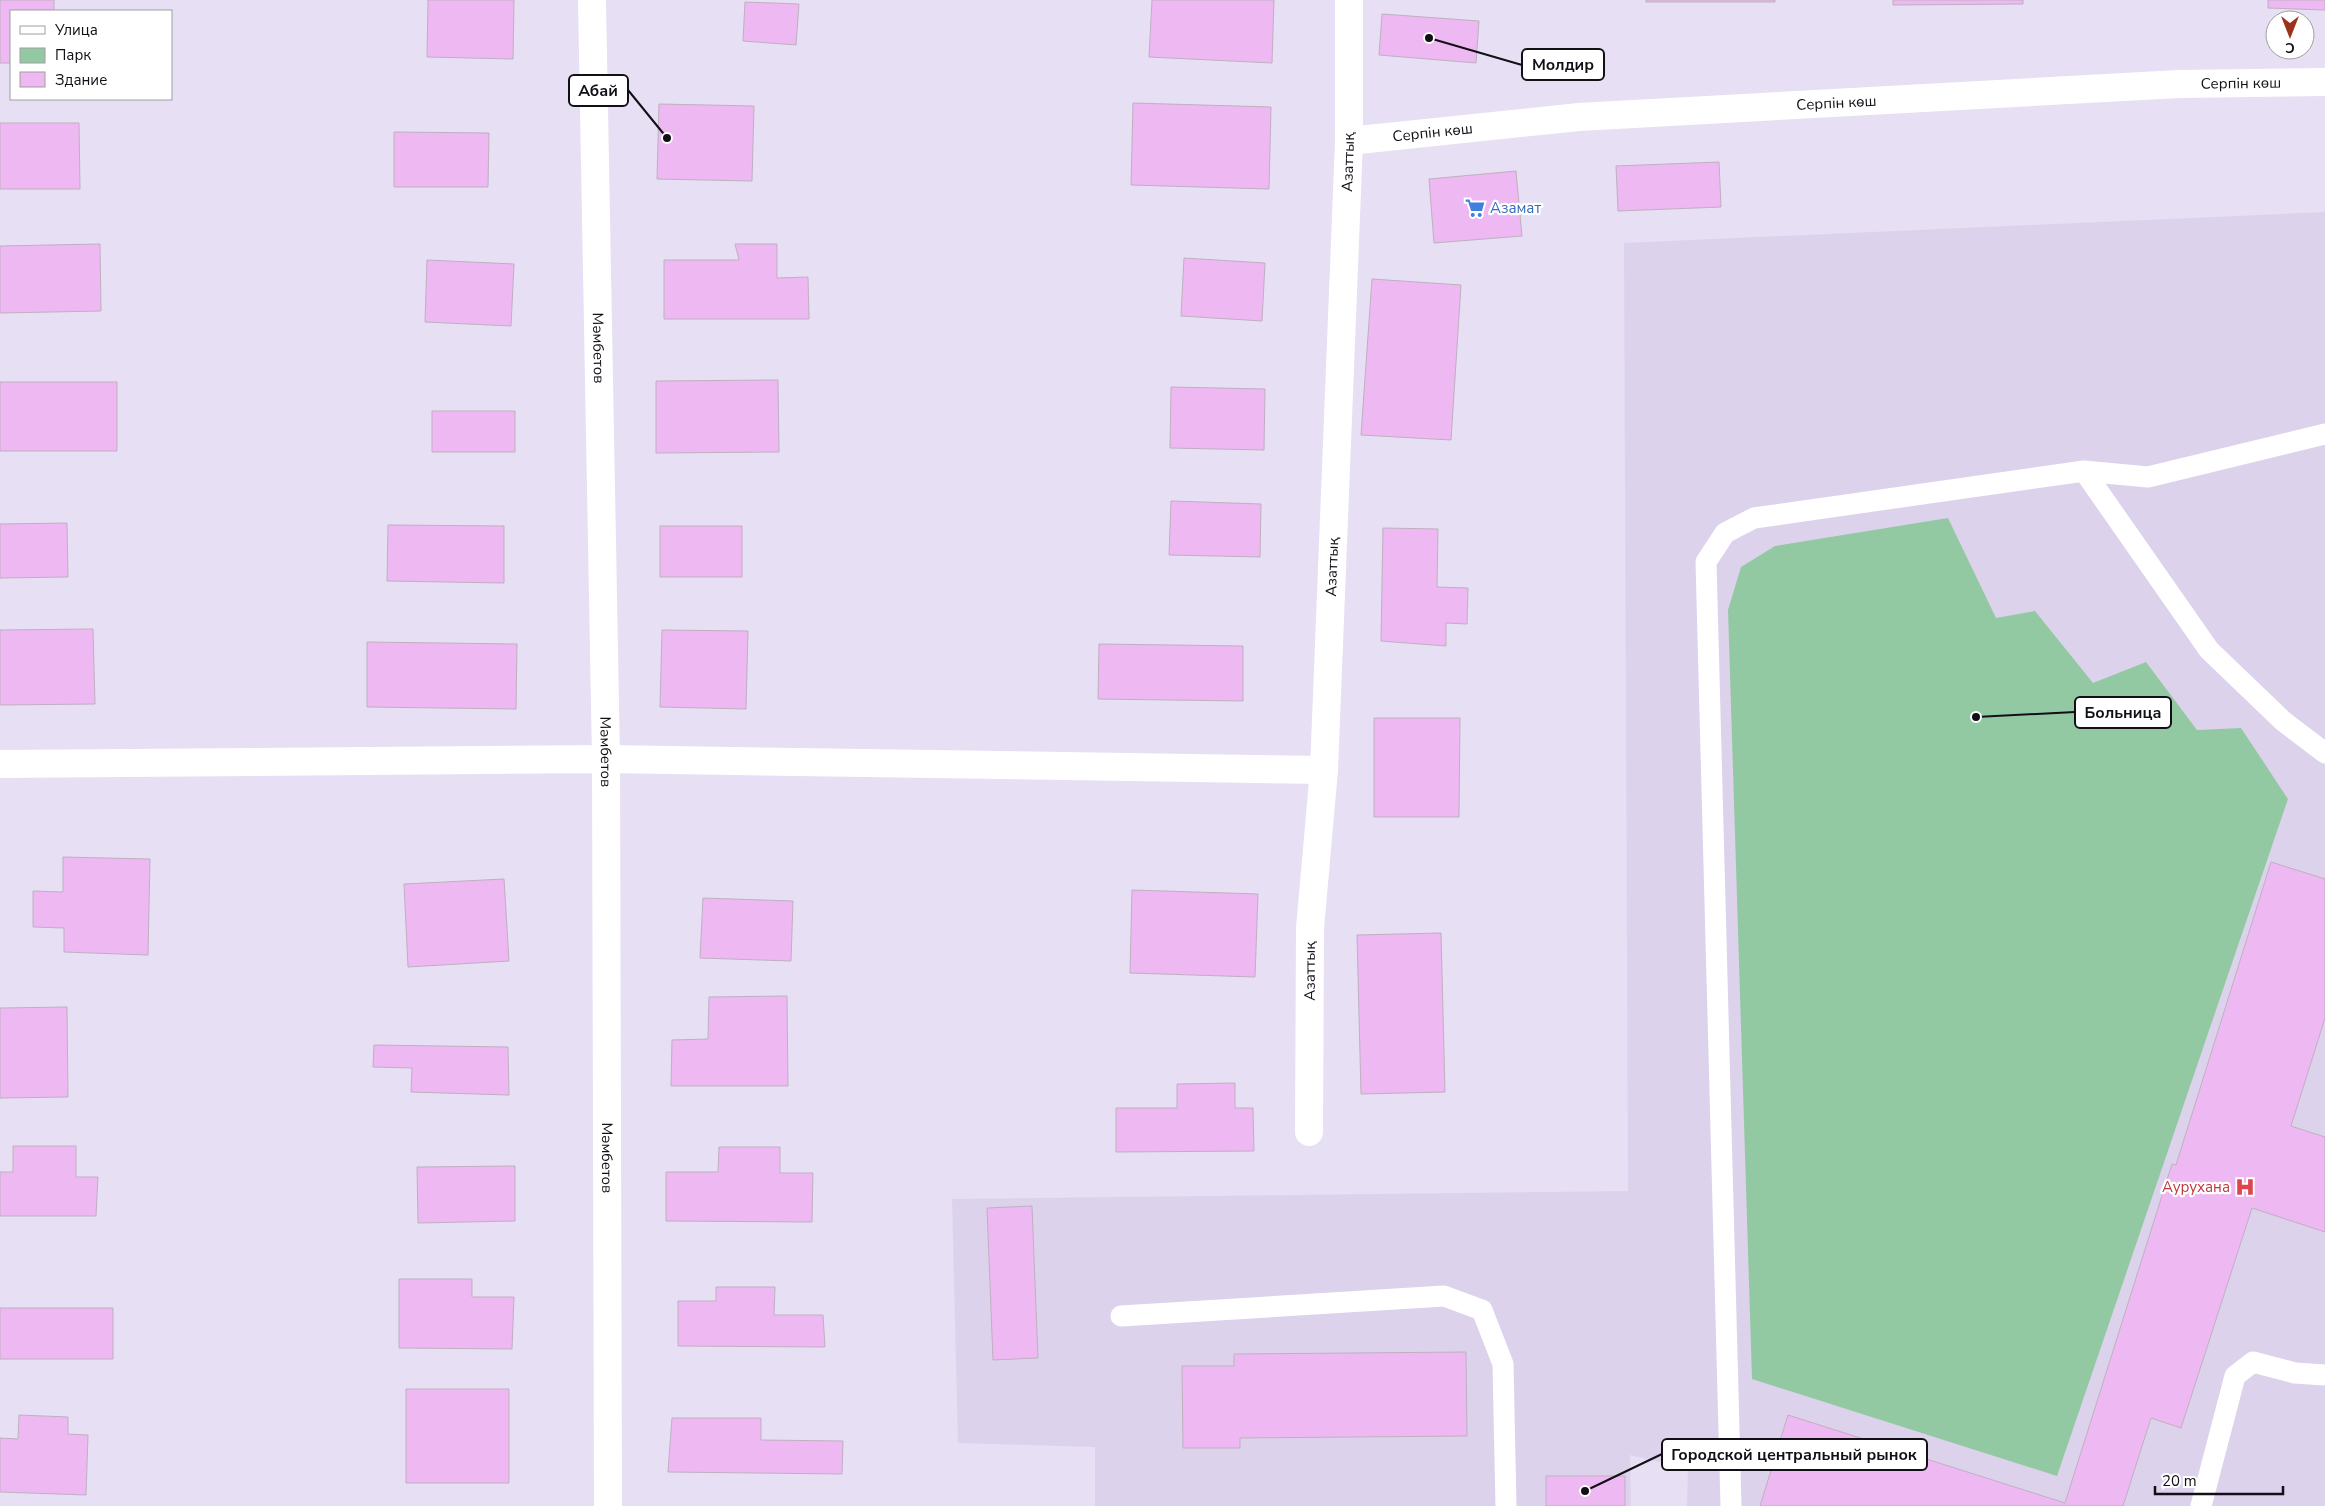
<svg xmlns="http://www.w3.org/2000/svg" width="2325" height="1506" viewBox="0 0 2325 1506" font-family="'Nunito Sans',sans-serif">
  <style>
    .built { fill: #ddd2ec }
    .green { fill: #92c9a3 }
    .building { fill: #eeb8f3; stroke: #bfb0c0 }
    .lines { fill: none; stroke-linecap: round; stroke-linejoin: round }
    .service { stroke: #fff; stroke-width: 21 }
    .minor { stroke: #fff; stroke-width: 28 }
    .labels { text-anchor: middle; stroke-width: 4.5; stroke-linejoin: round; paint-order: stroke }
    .street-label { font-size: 15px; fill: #120f16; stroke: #fff }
    .shop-label { font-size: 15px; fill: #366cbe; stroke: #fff; text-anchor: start }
    .health-label { font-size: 15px; fill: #be3a42; stroke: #fff; text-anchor: end }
    .leader { fill: none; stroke: #120f16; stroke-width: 2 }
    .callout-dot { fill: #120f16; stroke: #fff; stroke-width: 2 }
    .callout { fill: #fff; stroke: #120f16; stroke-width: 2 }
    .callout-label { font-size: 16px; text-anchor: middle; font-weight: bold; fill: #120f16 }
  </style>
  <rect width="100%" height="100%" fill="#e7dff3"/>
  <!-- built -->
  <path class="built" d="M2325,212V1506H1687L1688,1469L1630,1455L1631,1506H1095V1447L958,1443L952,1199L1628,1191L1624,243Z"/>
  <!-- green -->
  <path class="green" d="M1948,518L1996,618L2035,611L2093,683L2146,662L2197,730L2241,728L2288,799L2057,1476L1752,1379L1728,610L1741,567L1775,546Z"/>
  <!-- building -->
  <path class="building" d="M0,0H54V11H11V63H0Z
    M428,0H514L513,59L427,57Z
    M1152,0H1274L1272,63L1149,57Z
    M1646,0H1775V2H1646Z
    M1893,0H2023V4L1893,5Z
    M2268,0H2325V10L2268,8Z
    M745,2L799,4L796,45L743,41Z
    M1382,14L1479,21L1476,63L1379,55Z
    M1133,103L1271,107L1269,189L1131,185Z
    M659,104L754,106L752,181L657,179Z
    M0,123H79L80,189H0Z
    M394,132L489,133L488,187H394Z
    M1719,162L1721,207L1618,211L1616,166Z
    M1516,171L1522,236L1434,243L1429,179Z
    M100,244L101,311L0,313V246Z
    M735,244H777V278L808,277L809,319H664V260H739Z
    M1184,258L1265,263L1262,321L1181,316Z
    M427,260L514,264L511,326L425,322Z
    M1372,279L1461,285L1451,440L1361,435Z
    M778,380L779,452L656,453V381Z
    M0,382H117V451H0Z
    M1171,387L1265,389L1264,450L1170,448Z
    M432,411H515V452H432Z
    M1171,501L1261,504L1260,557L1169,555Z
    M67,523L68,577L0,578V524Z
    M388,525L504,526V583L387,581Z
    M660,526H742V577H660Z
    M1383,528L1438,529L1437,587L1468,588L1467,624L1446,623V646L1381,641Z
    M93,629L95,704L0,705V630Z
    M662,630L748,631L746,709L660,707Z
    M367,642L517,644L516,709L367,707Z
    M1099,644L1243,646V701L1098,699Z
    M1374,718H1460L1459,817H1374Z
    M63,857L150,859L148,955L64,952V928L33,927V891L63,892Z
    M2271,862L2325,879V1018L2291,1126L2325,1137V1232L2252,1208L2181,1428L2151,1418L2123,1506H1760L1788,1415L2065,1503L2172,1164L2176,1165Z
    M504,879L509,961L408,967L404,884Z
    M1132,890L1258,894L1255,977L1130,973Z
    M703,898L793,901L791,961L700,958Z
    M1441,933L1445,1092L1361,1094L1357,935Z
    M787,996L788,1086H671L672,1040L708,1039L709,997Z
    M67,1007L68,1097L0,1098V1008Z
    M374,1045L508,1047L509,1095L411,1092L412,1068L373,1067Z
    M1235,1083V1108H1253L1254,1151L1116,1152V1108H1177V1084Z
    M13,1146H76V1177H98L96,1216H0V1172H13Z
    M719,1147H780V1173H813L812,1222L666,1221V1172H718Z
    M515,1166V1221L418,1223L417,1167Z
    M1032,1206L1038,1358L993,1360L987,1208Z
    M399,1279H472V1297H514L512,1349L399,1348Z
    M716,1287H775L774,1315H823L825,1347L678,1346V1301H716Z
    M0,1308H113V1359H0Z
    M1466,1352L1467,1436L1240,1438V1448H1183L1182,1366H1234V1354Z
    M406,1389H509V1483H406Z
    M19,1415L68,1417V1434L88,1435L86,1495L0,1492V1438L18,1439Z
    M672,1418H761V1440L843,1441L842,1474L668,1472Z
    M1546,1476H1625V1506H1546Z"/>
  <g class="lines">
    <!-- service -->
    <path class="service" d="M2084,471L2148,477L2325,434
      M1121,1316L1444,1296L1482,1310L1503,1364L1506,1506
      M1731,1506L1706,562L1725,533L1754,518L2084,471L2209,650L2283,721L2325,753
      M2201,1506L2235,1376L2253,1362L2295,1373L2325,1375"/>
    <!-- minor -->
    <g class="minor">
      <path id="s1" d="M592,0L606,759L608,1506"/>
      <path id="s2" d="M1349,141L1579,117L2179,84L2325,82"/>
      <path d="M0,764L606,759L1324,770"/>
      <path id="s3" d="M1309,1132L1310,928L1324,770L1349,141V0"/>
    </g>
  </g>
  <!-- icons -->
  <defs>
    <symbol id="supermarket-bare" viewBox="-9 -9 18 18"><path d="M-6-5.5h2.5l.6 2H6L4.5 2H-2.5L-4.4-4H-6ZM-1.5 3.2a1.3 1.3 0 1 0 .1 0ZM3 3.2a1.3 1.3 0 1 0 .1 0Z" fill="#3f7fe0" stroke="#fff" stroke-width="2.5" paint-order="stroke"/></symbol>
    <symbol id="hospital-bare" viewBox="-9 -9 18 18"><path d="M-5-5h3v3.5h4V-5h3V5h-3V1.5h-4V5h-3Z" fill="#e0444e" stroke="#fff" stroke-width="2.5" paint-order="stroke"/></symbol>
  </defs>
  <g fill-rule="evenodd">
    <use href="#supermarket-bare" x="1461" y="194" width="28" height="28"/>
    <use href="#hospital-bare" x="2231" y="1173" width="28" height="28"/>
  </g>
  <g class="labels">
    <!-- street labels -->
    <g class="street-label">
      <text dy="5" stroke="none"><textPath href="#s2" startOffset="894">Серпін көш</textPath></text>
      <text dy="5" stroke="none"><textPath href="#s2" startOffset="489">Серпін көш</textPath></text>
      <text dy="5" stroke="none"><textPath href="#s2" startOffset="84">Серпін көш</textPath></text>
      <text dy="5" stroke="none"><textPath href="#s3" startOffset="971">Азаттық</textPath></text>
      <text dy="5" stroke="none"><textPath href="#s1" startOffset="348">Мәмбетов</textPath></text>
      <text dy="5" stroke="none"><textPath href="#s3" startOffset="566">Азаттық</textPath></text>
      <text dy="5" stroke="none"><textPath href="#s1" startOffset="752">Мәмбетов</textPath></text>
      <text dy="5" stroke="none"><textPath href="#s3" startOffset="161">Азаттық</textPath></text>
      <text dy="5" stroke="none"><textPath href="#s1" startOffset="1158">Мәмбетов</textPath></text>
    </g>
    <!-- shop labels -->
    <g class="shop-label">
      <text x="1490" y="213">Азамат</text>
    </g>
    <!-- health labels -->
    <g class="health-label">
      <text x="2230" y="1192">Аурухана</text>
    </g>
  </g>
  <!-- callouts -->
  <path class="leader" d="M1429 38L1522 65M667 138L628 90M1976 717L2075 712M1585 1491L1662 1454"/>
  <g class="callout-dot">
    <circle cx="1429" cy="38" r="5"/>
    <circle cx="667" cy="138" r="5"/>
    <circle cx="1976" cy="717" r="5"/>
    <circle cx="1585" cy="1491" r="5"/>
  </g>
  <g class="callout">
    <rect x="1522" y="49" width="82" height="31" rx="5"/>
    <rect x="569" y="75" width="59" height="31" rx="5"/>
    <rect x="2075" y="697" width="96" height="31" rx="5"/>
    <rect x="1662" y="1439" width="265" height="31" rx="5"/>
  </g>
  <g class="callout-label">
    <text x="1563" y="70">Молдир</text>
    <text x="598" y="96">Абай</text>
    <text x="2123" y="718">Больница</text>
    <text x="1794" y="1460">Городской центральный рынок</text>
  </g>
  <!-- legend -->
  <rect x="10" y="10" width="162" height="90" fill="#ffffff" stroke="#a09fa2"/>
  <rect x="20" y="26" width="25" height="8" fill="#ffffff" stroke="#a09fa2"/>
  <text x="55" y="35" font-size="15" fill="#120f16">Улица</text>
  <rect x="20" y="48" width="25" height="15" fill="#92c9a3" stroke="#a09fa2"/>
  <text x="55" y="60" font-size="15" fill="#120f16">Парк</text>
  <rect x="20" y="72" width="25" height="15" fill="#eeb8f3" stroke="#a09fa2"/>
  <text x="55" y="85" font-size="15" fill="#120f16">Здание</text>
  <!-- north arrow -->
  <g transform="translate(2290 35) rotate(180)"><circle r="24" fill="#ffffff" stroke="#a09fa2"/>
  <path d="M0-4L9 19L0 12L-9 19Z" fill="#9b321c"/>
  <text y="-8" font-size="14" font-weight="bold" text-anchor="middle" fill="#120f16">С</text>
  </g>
  <!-- scale -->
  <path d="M2155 1486v8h128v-8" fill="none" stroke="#120f16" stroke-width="2.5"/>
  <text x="2162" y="1486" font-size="15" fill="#120f16" stroke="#ffffff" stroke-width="4" paint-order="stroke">20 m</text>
</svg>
